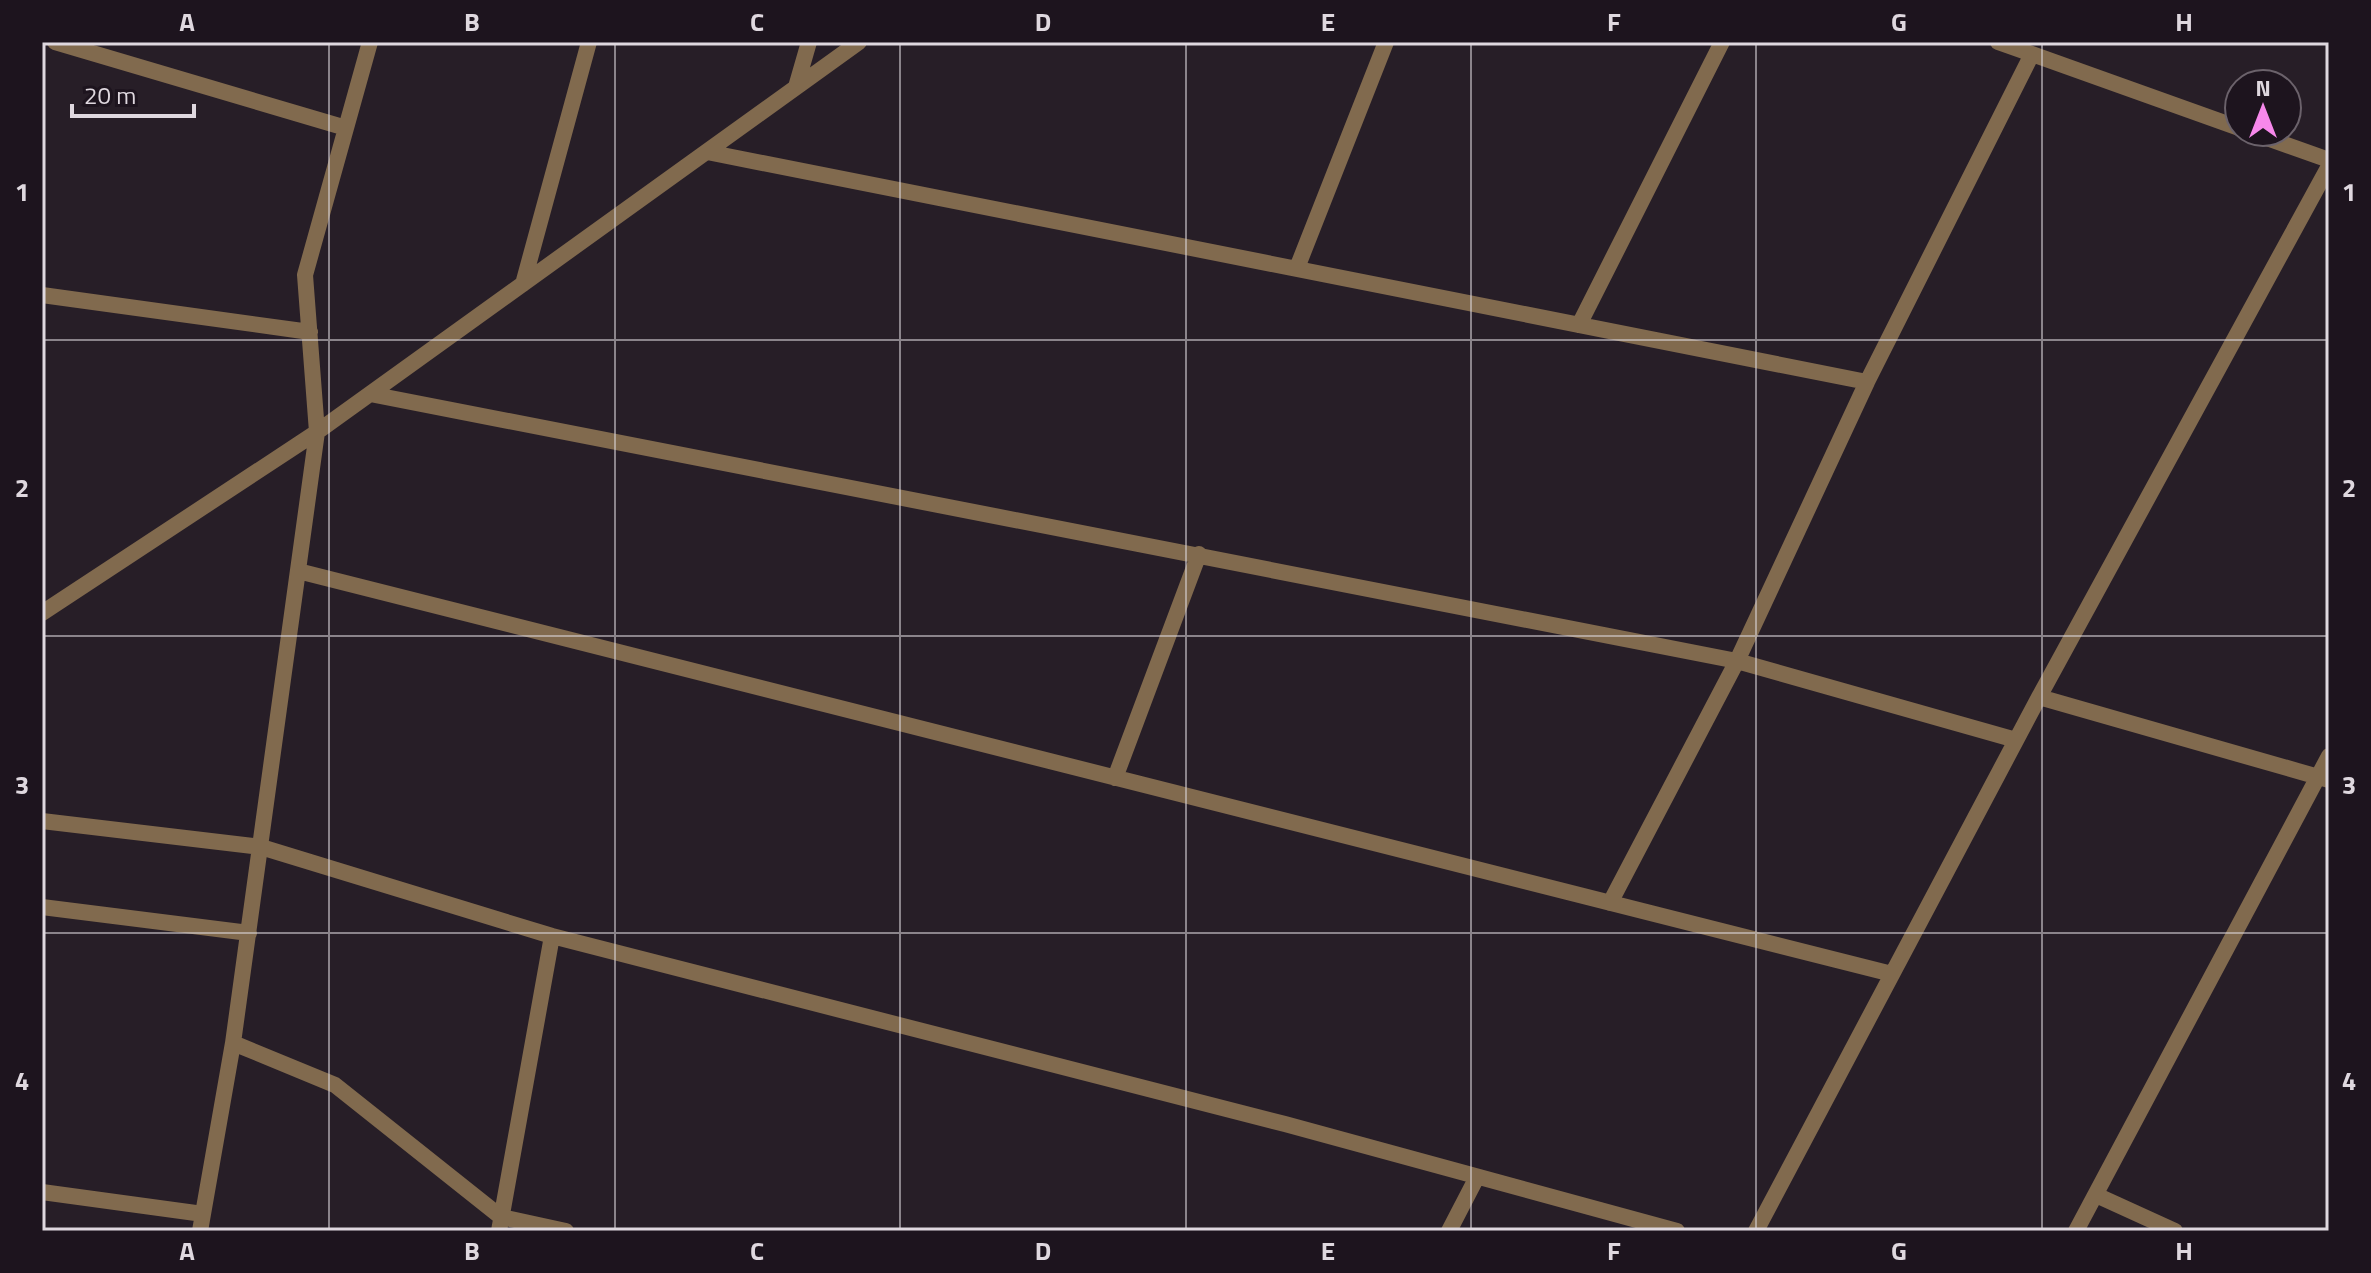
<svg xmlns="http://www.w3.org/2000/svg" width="2371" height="1273" viewBox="0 0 2371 1273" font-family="'Titillium Web',sans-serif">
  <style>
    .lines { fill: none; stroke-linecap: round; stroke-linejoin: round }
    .street { stroke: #816a4e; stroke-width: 16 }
    .grid { fill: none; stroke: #dfd8df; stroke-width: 2; stroke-opacity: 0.55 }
    .neatline { fill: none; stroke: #dfd8df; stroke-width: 3 }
    .grid-label { font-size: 26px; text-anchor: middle; font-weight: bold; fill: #dfd8df }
  </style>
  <rect width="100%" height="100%" fill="#271e27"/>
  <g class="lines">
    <!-- street -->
    <path class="street" d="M55,42L346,128
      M1998,42L2032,54
      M796,87L809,42
      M2250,132L2329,160
      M707,152L1867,382
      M1297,268L1386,42
      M523,284L589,42
      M42,295L310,332
      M1579,325L1722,42
      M370,394L1737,661L2016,740
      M298,571L1892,974
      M42,613L317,432L859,42
      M2039,697L2329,780
      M1115,778L1199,554
      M42,821L261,847L552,936L1285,1124L1677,1231
      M1610,903L1737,661L1867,382L2032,54L2239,128
      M42,907L249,933
      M233,1043L335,1085L501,1217L566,1231
      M42,1192L203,1214
      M2096,1195L2175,1231
      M200,1231L233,1043L317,432L305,275L370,42
      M499,1231L552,936
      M1449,1231L1477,1177
      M1756,1231L2039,697L2329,166
      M2076,1231L2329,756"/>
  </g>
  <!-- grid -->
  <path class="grid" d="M329,42V1231M615,42V1231M900,42V1231M1186,42V1231M1471,42V1231M1756,42V1231M2042,42V1231M42,340H2329M42,636H2329M42,933H2329"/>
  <!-- border -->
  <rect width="2371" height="1273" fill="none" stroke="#1d141e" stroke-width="88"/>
  <!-- north arrow -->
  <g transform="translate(2263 108)"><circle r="38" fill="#1d141e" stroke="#6b626b" stroke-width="2"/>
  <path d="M0-6L14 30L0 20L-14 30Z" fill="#f788eb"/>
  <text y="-12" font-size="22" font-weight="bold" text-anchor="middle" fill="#dfd8df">N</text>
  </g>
  <!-- scale -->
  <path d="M72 104v12h122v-12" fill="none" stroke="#dfd8df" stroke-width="4"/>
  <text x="84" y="104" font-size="24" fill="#dfd8df" stroke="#1d141e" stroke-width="6" paint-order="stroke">20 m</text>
  <rect x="44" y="44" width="2283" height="1185" class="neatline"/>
  <g class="grid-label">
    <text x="187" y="31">A</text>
    <text x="472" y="31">B</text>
    <text x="757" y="31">C</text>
    <text x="1043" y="31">D</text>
    <text x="1328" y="31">E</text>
    <text x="1614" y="31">F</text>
    <text x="1899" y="31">G</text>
    <text x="2184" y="31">H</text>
    <text x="22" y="201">1</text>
    <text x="2349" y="201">1</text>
    <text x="22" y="497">2</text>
    <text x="2349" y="497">2</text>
    <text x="22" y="794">3</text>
    <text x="2349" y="794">3</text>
    <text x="22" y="1090">4</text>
    <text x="2349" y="1090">4</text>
    <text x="187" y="1260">A</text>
    <text x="472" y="1260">B</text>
    <text x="757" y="1260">C</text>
    <text x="1043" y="1260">D</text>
    <text x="1328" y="1260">E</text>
    <text x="1614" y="1260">F</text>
    <text x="1899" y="1260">G</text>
    <text x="2184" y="1260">H</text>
  </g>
</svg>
